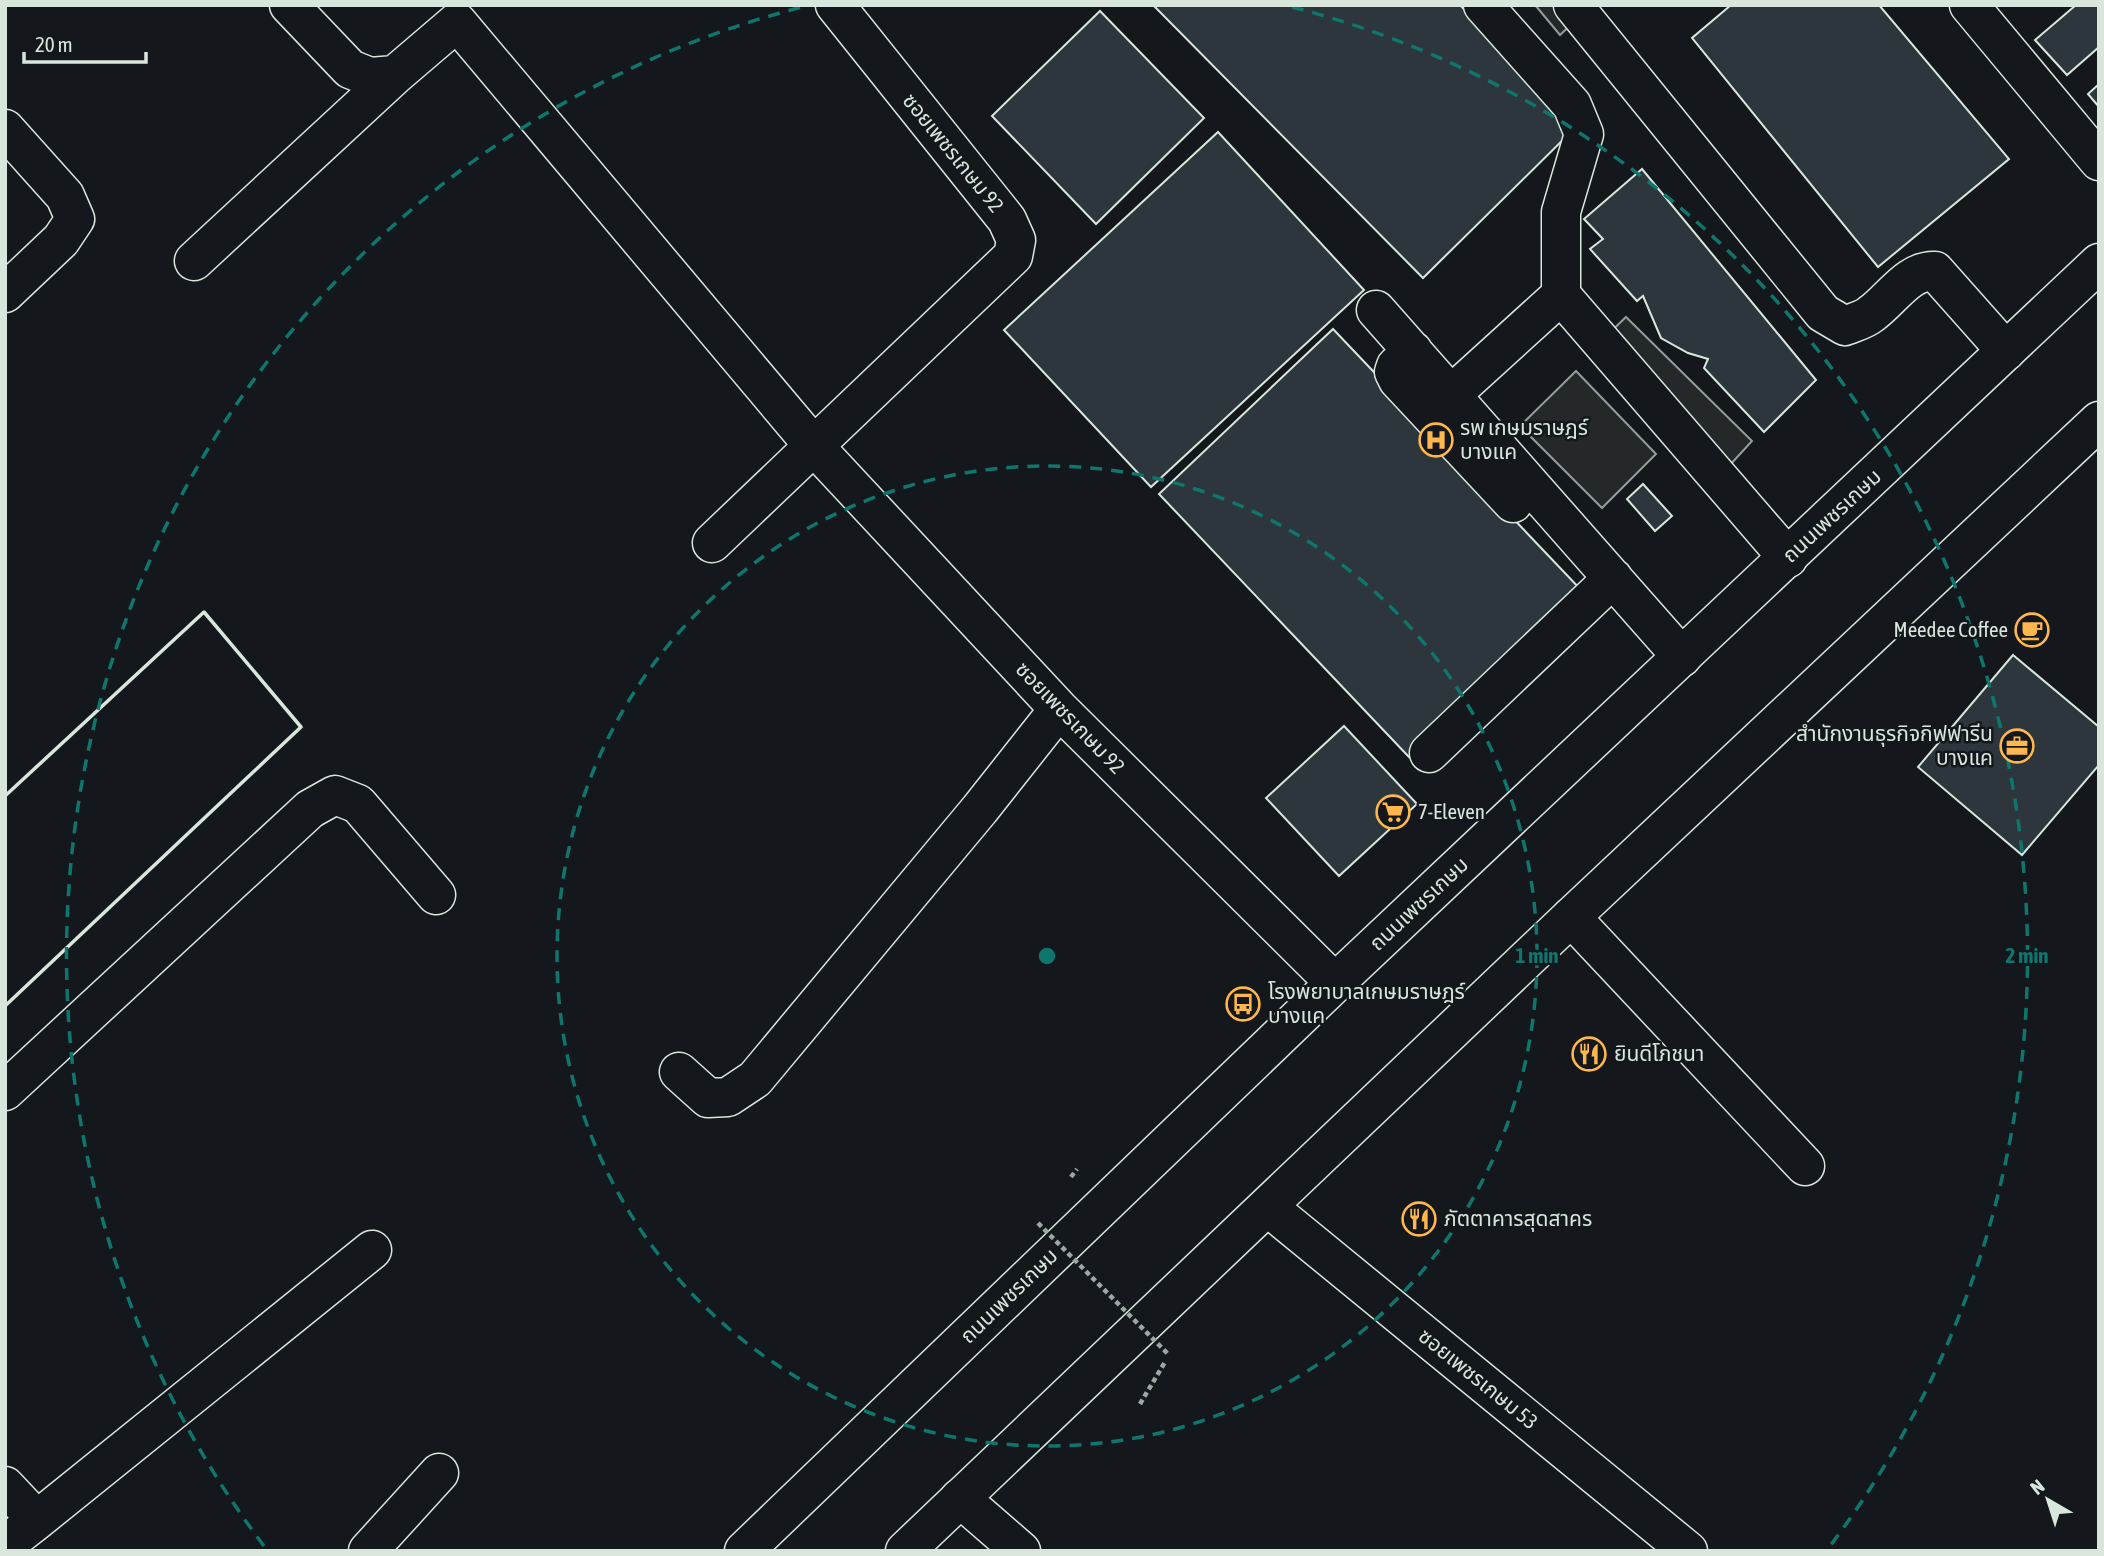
<svg xmlns="http://www.w3.org/2000/svg" width="2104" height="1556" viewBox="0 0 2104 1556" font-family="'Asap Condensed','Noto Sans Thai',sans-serif">
  <style>
    .parking { fill: #24282b; stroke: #939e99; stroke-width: 2 }
    .building { fill: #2c363c; stroke: #d8e6dc; stroke-width: 2 }
    .lines { fill: none; stroke-linecap: round; stroke-linejoin: round }
    .minor-casing { stroke: #d8e6dc; stroke-width: 41 }
    .major-casing { stroke: #d8e6dc; stroke-width: 41 }
    .path { stroke: #9da8a2; stroke-width: 4.5; stroke-dasharray: 5 3.5; stroke-linecap: butt }
    .minor { stroke: #14181c; stroke-width: 38 }
    .major { stroke: #14181c; stroke-width: 38 }
    .path-bridge { stroke: #9da8a2; stroke-width: 4.5; stroke-dasharray: 5 3.5; stroke-linecap: butt }
    .wall { stroke: #d8e6dc; stroke-width: 3.5 }
    .ring { fill: none; stroke: #0f766e; stroke-width: 3.5; stroke-dasharray: 12 9 }
    .labels { text-anchor: middle; stroke-width: 5; stroke-linejoin: round; paint-order: stroke }
    .street-label { font-size: 21px; fill: #d8e6dc; stroke: #14181c }
    .poi-label { font-size: 21px; fill: #d8e6dc; stroke: #14181c; text-anchor: start }
    .centre { fill: #0f766e; stroke: #14181c; stroke-width: 3.5 }
    .ring-label { font-size: 21px; text-anchor: middle; font-weight: bold; fill: #0f766e; stroke: #14181c; stroke-width: 5; stroke-linejoin: round; paint-order: stroke }
  </style>
  <rect width="100%" height="100%" fill="#14181c"/>
  <!-- parking -->
  <path class="parking" d="M1535,5H1592L1560,35Z
    M1626,317L1752,441L1729,466L1601,341Z
    M1576,371L1656,454L1602,508L1520,426Z"/>
  <!-- building -->
  <path class="building" d="M1153,5H1460L1577,126L1423,278Z
    M1731,5H1879L2009,159L1878,267L1692,38Z
    M2076,5H2099V47L2067,75L2035,40Z
    M1100,11L1204,118L1096,224L992,116Z
    M2099,84V107L2088,94Z
    M1218,132L1364,290L1151,487L1004,330Z
    M1642,169L1816,380L1764,432L1704,368L1708,359L1688,353L1661,338L1643,296L1637,301L1590,249L1603,239L1584,219Z
    M1333,329L1583,592L1409,757L1159,494Z
    M1643,484L1672,516L1655,531L1627,499Z
    M2013,655L2099,727V765L2022,855L1918,767Z
    M1344,726L1417,804L1339,876L1266,798Z"/>
  <g class="lines">
    <defs>
      <path id="minor" d="M289,5L350,69L370,77L395,75L457,22L813,445L1059,709L1335,983
        M1483,5L1572,105L1584,134L1561,212V295L1788,558
        M1573,5L1823,313L1845,326C1854,322 1864,320 1871,314C1892,299 1908,270 1935,271L2006,351
        M1969,5L2099,161
        M5,129L65,196L75,219L61,240L5,293
        M194,261L395,75
        M1376,310L1682,657
        M1413,351L1396,366L1394,372L1398,380L1513,503
        M1451,395L1561,295
        M712,543L1013,256L1016,240L1007,220L835,5
        M1429,753L1613,578
        M1571,917L1805,1166
        M679,1072L708,1098L728,1097L755,1079L980,809L1059,709
        M5,1091L310,809L335,795L358,804L436,895
        M1268,1207L1688,1551
        M5,1486L37,1520L5,1545
        M960,1498L1021,1551
        M37,1520L372,1250
        M368,1551L439,1473"/>
      <path id="major" d="M744,1551L1335,983L2099,263
        M905,1551L1571,917L2099,421"/>
    </defs>
    <!-- minor casing -->
    <use href="#minor" class="minor-casing"/>
    <!-- major casing -->
    <use href="#major" class="major-casing"/>
    <!-- path -->
    <path class="path" d="M1071,1177L1077,1169
      M1140,1404L1165,1362"/>
    <!-- minor -->
    <use href="#minor" class="minor"/>
    <!-- major -->
    <use href="#major" class="major"/>
    <!-- path-bridge -->
    <path class="path-bridge" d="M1038,1223L1169,1355"/>
    <!-- wall -->
    <path class="wall" d="M5,796L204,612L301,727L5,1006"/>
  </g>
  <!-- distance rings -->
  <g class="ring">
    <circle cx="1047" cy="956" r="490"/>
    <path d="M264 1546A980 980 0 0 1 802 7M1292 7A980 980 0 0 1 1830 1546"/>
  </g>
  <!-- icons -->
  <defs>
    <symbol id="hospital-ring" viewBox="-11 -11 22 22"><circle r="9.5" fill="#14181c" stroke="#ffb74d" stroke-width="1.5"/><path d="M-5-5h3v3.5h4V-5h3V5h-3V1.5h-4V5h-3Z" fill="#ffb74d"/></symbol>
    <symbol id="cafe-ring" viewBox="-11 -11 22 22"><circle r="9.5" fill="#14181c" stroke="#ffb74d" stroke-width="1.5"/><path d="M-5.5-4.5H6V0H3Q3 3.5 0 3.5H-2.5Q-5.5 3.5-5.5 0ZM3-3.2v2h1.7v-2ZM-6 4.5H4V6H-6Z" fill="#ffb74d"/></symbol>
    <symbol id="office-ring" viewBox="-11 -11 22 22"><circle r="9.5" fill="#14181c" stroke="#ffb74d" stroke-width="1.5"/><path d="M-6-3h4V-5.5h4V-3h4V5H-6ZM-1-4.5V-3h2v-1.5ZM-6 0V1H6V0Z" fill="#ffb74d"/></symbol>
    <symbol id="supermarket-ring" viewBox="-11 -11 22 22"><circle r="9.5" fill="#14181c" stroke="#ffb74d" stroke-width="1.5"/><path d="M-6-5.5h2.5l.6 2H6L4.5 2H-2.5L-4.4-4H-6ZM-1.5 3.2a1.3 1.3 0 1 0 .1 0ZM3 3.2a1.3 1.3 0 1 0 .1 0Z" fill="#ffb74d"/></symbol>
    <symbol id="bus-ring" viewBox="-11 -11 22 22"><circle r="9.5" fill="#14181c" stroke="#ffb74d" stroke-width="1.5"/><path d="M-5-6H5V4H4V6H2V4H-2V6H-4V4H-5ZM-3.5-4V0h7V-4ZM-3.5 1.2v1.5H-2V1.2ZM2 1.2v1.5H3.5V1.2Z" fill="#ffb74d"/></symbol>
    <symbol id="restaurant-ring" viewBox="-11 -11 22 22"><circle r="9.5" fill="#14181c" stroke="#ffb74d" stroke-width="1.5"/><path d="M-5-6h1v4h1v-4h1v4h1v-4h1v5L-1.5 .5V6h-2V.5L-5-1ZM5-6V6H3V1.5H1.5Q1.5-4 5-6Z" fill="#ffb74d"/></symbol>
  </defs>
  <g fill-rule="evenodd">
    <use href="#hospital-ring" x="1417" y="421" width="38" height="38"/>
    <use href="#cafe-ring" x="2013" y="611" width="38" height="38"/>
    <use href="#office-ring" x="1998" y="727" width="38" height="38"/>
    <use href="#supermarket-ring" x="1374" y="793" width="38" height="38"/>
    <use href="#bus-ring" x="1224" y="985" width="38" height="38"/>
    <use href="#restaurant-ring" x="1570" y="1035" width="38" height="38"/>
    <use href="#restaurant-ring" x="1400" y="1200" width="38" height="38"/>
  </g>
  <g class="labels">
    <!-- street labels -->
    <g class="street-label">
      <text transform="translate(953 153) rotate(51)" y="7">ซอยเพชรเกษม 92</text>
      <text transform="translate(1832 516) rotate(-43)" y="7">ถนนเพชรเกษม</text>
      <text transform="translate(1070 718) rotate(46)" y="7">ซอยเพชรเกษม 92</text>
      <text transform="translate(1419 904) rotate(-43)" y="7">ถนนเพชรเกษม</text>
      <text transform="translate(1009 1296) rotate(-44)" y="7">ถนนเพชรเกษม</text>
      <text transform="translate(1478 1379) rotate(39)" y="7">ซอยเพชรเกษม 53</text>
    </g>
    <!-- poi labels -->
    <g class="poi-label">
      <text x="1460" y="435">รพ เกษมราษฎร์<tspan x="1460" dy="24">บางแค</tspan></text>
      <text x="2008" y="637" text-anchor="end">Meedee Coffee</text>
      <text x="1993" y="741" text-anchor="end">สำนักงานธุรกิจกิฟฟารีน<tspan x="1993" dy="24">บางแค</tspan></text>
      <text x="1418" y="819">7-Eleven</text>
      <text x="1268" y="999">โรงพยาบาลเกษมราษฎร์<tspan x="1268" dy="24">บางแค</tspan></text>
      <text x="1614" y="1061">ยินดีโภชนา</text>
      <text x="1444" y="1226">ภัตตาคารสุดสาคร</text>
    </g>
  </g>
  <circle cx="1047" cy="956" r="10" class="centre"/>
  <g class="ring-label">
    <text x="1537" y="963">1 min</text>
    <text x="2027" y="963">2 min</text>
  </g>
  <!-- border -->
  <rect width="2104" height="1556" fill="none" stroke="#d8e6dc" stroke-width="14"/>
  <!-- north arrow -->
  <g transform="translate(2048 1500) rotate(321)" stroke="#14181c" stroke-width="5" paint-order="stroke">
  <path d="M0-5L12 26L0 18L-12 26Z" fill="#d8e6dc"/>
  <text y="-10" font-size="19" font-weight="bold" text-anchor="middle" fill="#d8e6dc">N</text>
  </g>
  <!-- scale -->
  <path d="M24 52v10h122v-10" fill="none" stroke="#d8e6dc" stroke-width="3.5"/>
  <text x="35" y="52" font-size="21" fill="#d8e6dc" stroke="#14181c" stroke-width="5" paint-order="stroke">20 m</text>
</svg>
